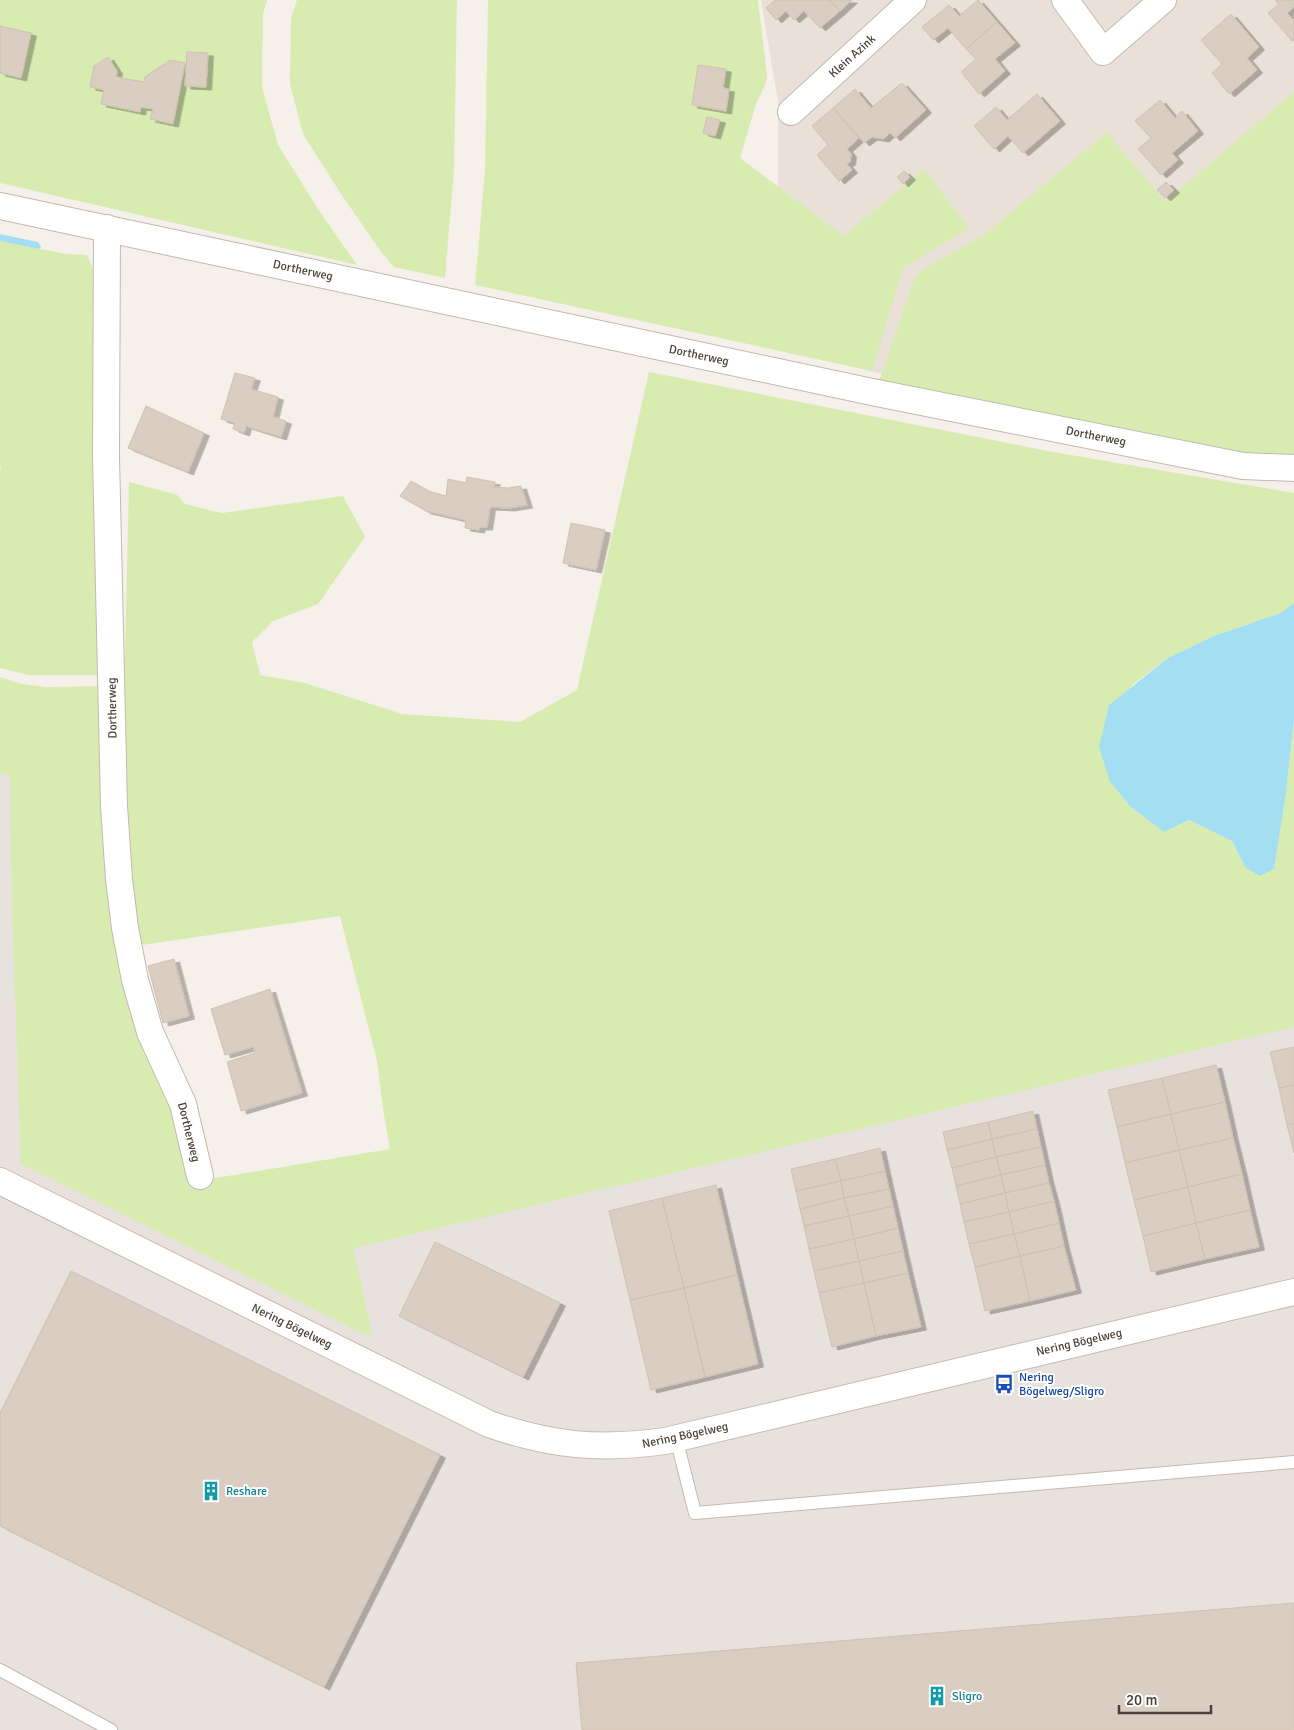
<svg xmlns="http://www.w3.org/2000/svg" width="1294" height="1730" viewBox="0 0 1294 1730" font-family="Signika,sans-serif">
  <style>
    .residential { fill: #e9e1d7 }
    .industrial { fill: #e8e2de }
    .green { fill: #d8ebb1 }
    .water { fill: #a4def3 }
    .building { fill: #dacdc1; stroke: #d2c1b1; filter: url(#shadow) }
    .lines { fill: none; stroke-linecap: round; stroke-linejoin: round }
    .lane-casing { stroke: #c4b9ae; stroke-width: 14 }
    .street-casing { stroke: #c4b9ae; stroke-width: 28 }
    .lane { stroke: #fff; stroke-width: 12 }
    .street { stroke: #fff; stroke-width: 26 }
    .labels { text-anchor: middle; stroke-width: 4; stroke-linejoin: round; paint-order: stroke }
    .street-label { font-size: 12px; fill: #494037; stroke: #fff }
    .transit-label { font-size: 12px; fill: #164399; stroke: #fff; text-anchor: start }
    .culture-label { font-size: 12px; fill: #0d838f; stroke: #fff; text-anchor: start }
  </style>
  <defs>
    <filter id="shadow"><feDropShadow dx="5.5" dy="3" stdDeviation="0" flood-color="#0004"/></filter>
  </defs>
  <rect width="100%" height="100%" fill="#f5f0e9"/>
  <!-- residential -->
  <path class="residential" d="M761,0H1294V448L999,403L778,348V102Z"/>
  <!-- industrial -->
  <path class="industrial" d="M0,772L15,776L22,1154L339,1242L1294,1020V1730H0Z"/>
  <!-- green -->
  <path class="green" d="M0,0H267L263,14L262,87L278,145L318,209L357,265L0,183Z
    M297,0H457L454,169L445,278L394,267L379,249L341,194L303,134L290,84L291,18Z
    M488,0H758L767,75L766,83L756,104L740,158L844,236L924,169L969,228L903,268L872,371L475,285L485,171Z
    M1294,92V455L1258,456L879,381L915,277L926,268L984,235L1107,132L1165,202Z
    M0,241L66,254L87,255L96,276L106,675H28L0,668V471L1,469L0,466Z
    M649,372L1053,452L1294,493V603L1281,613L1214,636L1168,658L1132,685L1110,782L1131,807L1164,832L1189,820L1232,841L1245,867L1274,868L1286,793L1294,719V1027L353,1248L372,1332L369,1337L21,1164L12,909L10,776L0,772V677L22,684L46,687L107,686L111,869L204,1180L390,1149L384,1115L377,1061L340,916L135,946L122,788L129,482L177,495L185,504L222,513L343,496L365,537L318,604L273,621L252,642L260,675L305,683L402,714L520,722L577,690Z"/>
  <!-- water -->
  <path class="water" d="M0,234L38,242L41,247L39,249L0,241Z
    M1294,603V719L1286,793L1274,869L1260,876L1245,867L1232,841L1189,820L1164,832L1131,807L1110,782L1099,747L1109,705L1168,658L1214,636L1281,613Z"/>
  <!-- building -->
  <path class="building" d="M775,0H830L840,11L820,28L804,11L794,20L786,11L776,20L766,8Z
    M830,0H852L840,11Z
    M978,0L997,22L966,49L948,28L933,40L922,27L949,5L959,16Z
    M1275,0H1294V7L1287,13L1294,20V39L1292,41L1268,13L1279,4Z
    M1231,14L1259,47L1247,58L1257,70L1229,94L1212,73L1222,64L1201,40Z
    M997,22L1015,43L995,59L1005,71L979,94L961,72L976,59L966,49Z
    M0,26L31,33L21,78L0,73Z
    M187,52L208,53L206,87L185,86Z
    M108,57L117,71L116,77L144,82L145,77L170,60L185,63L173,124L150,119L153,109L141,107L140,112L101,104L104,90L90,87L94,66Z
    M698,65L726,69L723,88L729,89L726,111L692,105Z
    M902,83L926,110L895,138L890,133L884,139L872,137L864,143L833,108L855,89L871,108Z
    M1037,94L1060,121L1023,153L1008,136L994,149L974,126L996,107L1007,120Z
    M1160,100L1175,118L1182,111L1198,131L1172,153L1178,160L1161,175L1138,149L1151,138L1135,121Z
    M833,108L859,138L847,149L851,154L850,162L847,164L852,170L839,181L817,155L828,145L812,126Z
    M707,117L720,120L715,136L703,133Z
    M904,171L910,177L903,184L897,177Z
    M1166,182L1174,190L1165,198L1157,190Z
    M235,373L255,378L251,389L278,397L273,417L286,421L281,437L246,426L244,433L233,429L235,423L221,419Z
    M146,406L204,433L188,472L128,448Z
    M467,477L495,482L494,487L508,488L521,486L527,505L509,508L490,507L487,527H480L479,530L465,528L466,520L426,511L400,496L411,481L428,491L446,496L448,479L466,483Z
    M571,523L605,530L596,570L563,563Z
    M174,959L189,1016L163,1023L148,966Z
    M270,989L302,1093L241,1111L227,1062L255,1053L253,1047L225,1055L211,1009Z
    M1294,1047V1085L1279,1088L1270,1052Z
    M1216,1065L1225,1102L1171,1114L1162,1078Z
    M1162,1078L1171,1114L1117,1127L1108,1090Z
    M1294,1085V1123L1287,1125L1279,1088Z
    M1225,1102L1233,1138L1179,1150L1171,1114Z
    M1033,1111L1037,1129L992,1139L988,1122Z
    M1171,1114L1179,1150L1125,1163L1117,1127Z
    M988,1122L992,1139L947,1150L943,1132Z
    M1294,1123V1153L1287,1125Z
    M1037,1129L1041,1147L996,1157L992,1139Z
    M1233,1138L1242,1174L1188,1187L1179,1150Z
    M992,1139L996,1157L952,1168L947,1150Z
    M1041,1147L1045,1165L1001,1175L996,1157Z
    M880,1148L885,1171L841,1181L835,1159Z
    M1179,1150L1188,1187L1134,1200L1125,1163Z
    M996,1157L1001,1175L956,1186L952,1168Z
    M835,1159L841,1181L796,1191L791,1169Z
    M1045,1165L1049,1183L1005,1193L1001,1175Z
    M885,1171L889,1189L844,1198L841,1181Z
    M1242,1174L1250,1210L1196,1223L1188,1187Z
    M1001,1175L1005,1193L960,1204L956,1186Z
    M841,1181L844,1198L800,1209L796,1191Z
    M1049,1183L1054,1201L1009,1212L1005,1193Z
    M716,1185L737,1275L684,1288L662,1198Z
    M1188,1187L1196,1223L1143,1236L1134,1200Z
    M889,1189L893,1206L849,1216L844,1198Z
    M1005,1193L1009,1212L964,1222L960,1204Z
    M662,1198L684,1288L630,1300L609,1211Z
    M844,1198L849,1216L804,1226L800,1209Z
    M1054,1201L1059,1223L1014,1234L1009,1212Z
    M893,1206L898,1228L854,1239L849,1216Z
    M1250,1210L1259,1247L1205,1259L1196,1223Z
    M1009,1212L1014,1234L969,1244L964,1222Z
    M849,1216L854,1239L809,1249L804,1226Z
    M1059,1223L1064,1246L1020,1256L1014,1234Z
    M1196,1223L1205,1259L1151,1272L1143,1236Z
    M898,1228L903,1251L859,1261L854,1239Z
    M1014,1234L1020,1256L975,1267L969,1244Z
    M854,1239L859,1261L814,1271L809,1249Z
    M435,1242L560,1303L523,1377L399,1316Z
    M1064,1246L1076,1290L1030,1301L1020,1256Z
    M903,1251L908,1273L864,1283L859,1261Z
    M1020,1256L1030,1301L985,1311L975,1267Z
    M859,1261L864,1283L819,1293L814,1271Z
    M71,1271L440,1455L324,1687L0,1526V1413Z
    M908,1273L921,1327L876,1336L864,1283Z
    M737,1275L758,1364L705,1377L684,1288Z
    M864,1283L876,1336L832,1347L819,1293Z
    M684,1288L705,1377L651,1390L630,1300Z
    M1294,1603V1730H582L576,1663Z"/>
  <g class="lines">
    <defs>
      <path id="lane" d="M676,1438L695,1513L1294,1462
        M0,1670L111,1730"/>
      <path id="street" d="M1065,0L1103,52L1163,0
        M791,112L913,0
        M0,206L872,392L1243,466L1294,468
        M107,228L106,456L114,806L119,879L125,928L135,980L150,1032L183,1104L200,1176
        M0,1181L489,1424C552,1446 599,1450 665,1441L1294,1292"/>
    </defs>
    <!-- lane casing -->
    <use href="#lane" class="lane-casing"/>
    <!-- street casing -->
    <use href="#street" class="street-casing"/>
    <!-- lane -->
    <use href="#lane" class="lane"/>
    <!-- street -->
    <use href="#street" class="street"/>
  </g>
  <!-- icons -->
  <defs>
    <symbol id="bus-bare" viewBox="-9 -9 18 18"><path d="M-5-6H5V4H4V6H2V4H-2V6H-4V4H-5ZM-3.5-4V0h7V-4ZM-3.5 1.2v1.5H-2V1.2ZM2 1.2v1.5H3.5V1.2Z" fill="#1a4fb4" stroke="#fff" stroke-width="2.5" paint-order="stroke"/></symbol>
    <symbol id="building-bare" viewBox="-9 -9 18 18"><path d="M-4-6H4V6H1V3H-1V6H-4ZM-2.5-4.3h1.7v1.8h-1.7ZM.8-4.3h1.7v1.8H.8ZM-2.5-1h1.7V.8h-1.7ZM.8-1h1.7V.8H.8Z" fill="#0f9aa8" stroke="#fff" stroke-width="2.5" paint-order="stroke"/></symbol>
  </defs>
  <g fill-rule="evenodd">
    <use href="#bus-bare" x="990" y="1370" width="28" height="28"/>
    <use href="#building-bare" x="197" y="1477" width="28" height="28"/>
    <use href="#building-bare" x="923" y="1682" width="28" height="28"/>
  </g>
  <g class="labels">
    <!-- street labels -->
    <g class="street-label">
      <text transform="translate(852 56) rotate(-42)" y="4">Klein Azink</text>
      <text transform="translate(303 270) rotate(12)" y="4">Dortherweg</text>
      <text transform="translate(699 355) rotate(12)" y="4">Dortherweg</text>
      <text transform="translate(1096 436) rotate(11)" y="4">Dortherweg</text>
      <text transform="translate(112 708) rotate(-91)" y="4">Dortherweg</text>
      <text transform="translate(189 1132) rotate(76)" y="4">Dortherweg</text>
      <text transform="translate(292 1326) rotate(26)" y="4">Nering Bögelweg</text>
      <text transform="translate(1079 1342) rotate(-13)" y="4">Nering Bögelweg</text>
      <text transform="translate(685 1435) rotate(-12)" y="4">Nering Bögelweg</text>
    </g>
    <!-- transit labels -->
    <g class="transit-label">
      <text x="1019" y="1381">Nering<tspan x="1019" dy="14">Bögelweg/Sligro</tspan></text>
    </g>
    <!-- culture labels -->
    <g class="culture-label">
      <text x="226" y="1495">Reshare</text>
      <text x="952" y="1700">Sligro</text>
    </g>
  </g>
  <!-- scale -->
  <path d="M1119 1705v8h92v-8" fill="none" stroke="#494037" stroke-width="2.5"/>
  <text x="1126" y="1705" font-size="15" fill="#494037" stroke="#ffffff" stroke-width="4" paint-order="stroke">20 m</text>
</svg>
